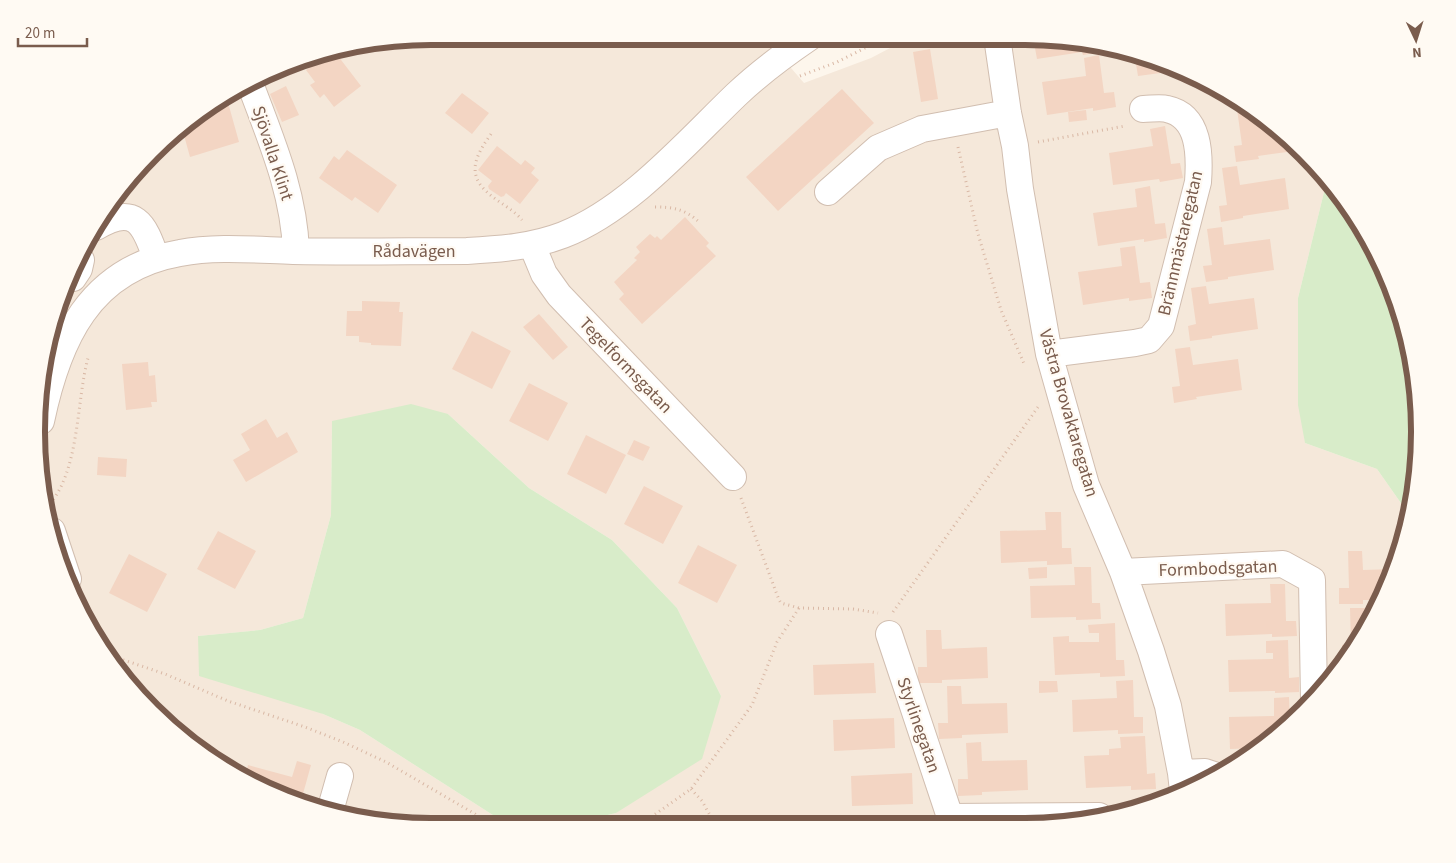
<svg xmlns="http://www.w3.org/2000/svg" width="1456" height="863" viewBox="0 0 1456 863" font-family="'Source Sans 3',sans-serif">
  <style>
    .residential { fill: #f5e8da }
    .green { fill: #d8ecc9 }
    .building { fill: #f3d5c3 }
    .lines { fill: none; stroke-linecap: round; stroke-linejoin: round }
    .minor-casing { stroke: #d1beb0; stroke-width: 28 }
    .path { stroke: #d9b8a5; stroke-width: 3; stroke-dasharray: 1 4; stroke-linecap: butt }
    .minor { stroke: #fff; stroke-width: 26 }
    .labels { text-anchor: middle; stroke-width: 4.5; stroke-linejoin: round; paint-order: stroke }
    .street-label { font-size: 18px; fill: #7a5c4d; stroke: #fffaf3 }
    .rim { fill: none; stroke: #7a5c4d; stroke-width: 6 }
  </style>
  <rect width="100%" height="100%" fill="#fdf6ec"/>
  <!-- residential -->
  <path class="residential" d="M432,36L769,37L791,68L804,83L871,58L911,37H1051L1152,57L1244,103L1304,152L1327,180L1298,298L1305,443L1377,469L1410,516L1390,582L1353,651L1304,711L1222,774L1151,806L1051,826H562L616,813L721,696L677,608L612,540L529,488L448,414L332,422L331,515L303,618L260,630L198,636L323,714L360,730L510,826H405L304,806L212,760L118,672L57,559L37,457L50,329L103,212L191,118L305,57Z"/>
  <!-- green -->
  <path class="green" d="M1327,180L1353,212L1390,280L1412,354L1420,431L1412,508L1410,516L1377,469L1305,443L1298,405V298Z
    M411,404L448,414L529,488L612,540L677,608L721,696L702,759L616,813L562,826H510L360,730L323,714L199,676L198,636L260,630L303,618L331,515L332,421Z"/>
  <!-- building -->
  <path class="building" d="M1033,37H1051L1105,48L1106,51L1083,55L1082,52L1037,59Z
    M930,49L938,99L921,102L913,52Z
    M335,52L361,86L334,107L324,94L320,98L310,85L315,82L306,70L328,53Z
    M1099,55L1104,93L1114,92L1116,107L1093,111V108L1047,115L1042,82L1086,76L1084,58Z
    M1146,56L1152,57L1174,68L1168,69V72L1138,76L1135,58Z
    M286,86L299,115L282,122L270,94Z
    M842,89L874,123L778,211L746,177Z
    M462,93L489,113L472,134L445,113Z
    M227,99L239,142L190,157L182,128L202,122L199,113Z
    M1249,107L1253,110L1255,125L1269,123L1302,150L1258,156L1259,159L1236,162L1234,146L1242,145L1237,109Z
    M1086,110L1087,120L1069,122L1068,112Z
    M1165,126L1171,164L1180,163L1183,178L1160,182L1159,179L1113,185L1109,153L1153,146L1150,129Z
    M497,146L521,165L525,160L535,168L531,173L539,180L520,204L506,193L504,196L501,197L489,189L488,186L492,181L478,170Z
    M347,150L397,185L378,213L355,197L352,201L319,178L334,156L339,160Z
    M1237,166L1240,185L1285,178L1289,209L1243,216V218L1221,222L1219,206L1227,205L1222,168Z
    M1150,186L1155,224L1165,223L1167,238L1144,242V239L1098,246L1093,213L1137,207L1135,189Z
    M685,217L709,243L706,246L716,256L642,324L619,299L624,294L614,282L637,260L634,258L640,252L636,247L650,234L655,238L657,236L661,240Z
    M1222,227L1224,245L1270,239L1274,270L1228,277V279L1206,282L1203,266L1212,265L1207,229Z
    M1135,246L1140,283L1150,282L1152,298L1129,301V298L1083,305L1078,272L1122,266L1120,248Z
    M1206,286L1209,304L1254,298L1258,329L1212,336V338L1190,341L1188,326L1196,324L1191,288Z
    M362,301L400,302L399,312H403L401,346L371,345V343L359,342V336H346L347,311H362Z
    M539,314L568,347L553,360L523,327Z
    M472,331L511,351L492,389L452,369Z
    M1190,347L1193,365L1238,359L1242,390L1196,397L1197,399L1174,403L1172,387L1180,386L1175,349Z
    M148,362L149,376L155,375L157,402H151L152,407L126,410L122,364Z
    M529,383L568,403L548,441L509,421Z
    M266,419L277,438L287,432L298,452L246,482L233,460L250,450L241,434Z
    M586,435L626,455L606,494L567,474Z
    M634,440L650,447L643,461L627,454Z
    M98,457L127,459L126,477L97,475Z
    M644,486L683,506L663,544L624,524Z
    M1045,512H1061L1062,548H1071L1072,564L1047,565V561L1001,563L1000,531L1046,530Z
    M218,531L256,551L235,589L197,569Z
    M698,545L737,565L717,603L678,583Z
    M1348,551H1362L1363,570L1394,569L1390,582L1381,600H1363V604H1339V588H1349Z
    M129,554L167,574L147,612L109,593Z
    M1047,567V578L1029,579L1028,568Z
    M1074,567H1091L1092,603H1100L1101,619L1076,620V617L1031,618L1030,586L1075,585Z
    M1270,584H1285L1286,621H1296L1297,636L1272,637V634L1226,636L1225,604L1271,603Z
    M1350,608H1365L1366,626L1353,651L1345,661H1342V645L1351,644Z
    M1115,623L1116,660H1124L1125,676L1100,677V673L1055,675L1053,637L1069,636V642H1099V633H1089L1088,625Z
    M926,630H941L942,649L987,647L988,678L942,680V683H918V667H927Z
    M1288,640L1289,678L1299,677V692L1275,693V691L1229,692L1228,660L1273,659V653H1266V641Z
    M874,663L876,693L814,695L813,665Z
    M1133,680L1134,717H1143V733L1118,734V730L1073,732L1072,700L1117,698L1116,681Z
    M1039,681H1057L1058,692L1039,693Z
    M947,686H961L962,704L1007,703L1008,733L962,735V738L939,739L938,723H948Z
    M1289,697L1290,722L1256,748L1230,749L1229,717L1274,716V698Z
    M894,718L895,748L834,751L833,720Z
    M1145,736L1147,774L1155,773L1156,789L1131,790V786L1086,788L1084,756L1109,755V749L1121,748L1120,737Z
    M981,742L982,761L1027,760L1028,790L982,792V795L958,796V779H968L966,743Z
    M297,761L311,765L301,801L310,804L309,807L245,777L248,765L292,777Z
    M912,773L913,804L852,806L851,776Z"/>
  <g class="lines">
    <defs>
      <path id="minor" d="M997,37L1008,113L1015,146L1020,189L1049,354L1086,485L1123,572L1151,651L1168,706L1181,773L1183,791
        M251,86C271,140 294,192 296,251
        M828,192L878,148L922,129L1008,113
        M96,227C135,204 144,223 156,258
        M532,245L544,274L559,295L733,477
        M73,278L79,269L81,260
        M1049,354L1135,343L1149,340L1161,326L1198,182C1200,155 1200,116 1167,109C1160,107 1151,109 1143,109
        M41,421C58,340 89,269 180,253C215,246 257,250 293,251C351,252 409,251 467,251C500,249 532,247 563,235C628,210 686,143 736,95C758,74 785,54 810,37
        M52,531L68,579
        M1123,572L1283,564L1312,580L1314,699
        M889,634L950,817
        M1181,773L1205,772L1217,776
        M330,811L340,776
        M949,826L950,817L1099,816"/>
    </defs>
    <!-- minor casing -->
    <use href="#minor" class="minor-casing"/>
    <!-- path -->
    <path class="path" d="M864,37L869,46
      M756,46V37
      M800,76L837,62L887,37
      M491,134C477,154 465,173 488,193C499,203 513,209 522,220
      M1038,142L1125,126
      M958,147L978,234L1001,310L1025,366
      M655,207C673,207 685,209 699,222
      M741,498L779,600L781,603L799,608
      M47,507C80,473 76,402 88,358
      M893,612L1038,407
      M109,655L165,674L228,701L305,727L343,742L386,762L475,814L488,826
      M691,789L702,801L716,826
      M633,826L654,815L691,789L752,705L777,642L799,608L853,609L878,613"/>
    <!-- minor -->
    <use href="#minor" class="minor"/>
  </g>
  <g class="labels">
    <!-- street labels -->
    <g class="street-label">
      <text transform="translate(273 153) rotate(72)" y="6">Sjövalla Klint</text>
      <text transform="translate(1180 243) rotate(-77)" y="6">Brännmästaregatan</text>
      <text x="414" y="257">Rådavägen</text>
      <text transform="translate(626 365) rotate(46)" y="6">Tegelformsgatan</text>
      <text transform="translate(1069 413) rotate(74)" y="6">Västra Brovaktaregatan</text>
      <text transform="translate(1218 568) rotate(-2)" y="6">Formbodsgatan</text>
      <text transform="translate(919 725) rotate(71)" y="6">Styrlinegatan</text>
    </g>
  </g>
  <!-- crop -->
  <path d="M0 0H1456V863H0ZM431 45H1025A386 386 0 0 1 1411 431V432A386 386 0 0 1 1025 818H431A386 386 0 0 1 45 432V431A386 386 0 0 1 431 45Z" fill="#fffaf3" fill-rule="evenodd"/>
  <path class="rim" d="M431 45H1025A386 386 0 0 1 1411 431V432A386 386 0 0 1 1025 818H431A386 386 0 0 1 45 432V431A386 386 0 0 1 431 45Z"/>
  <!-- north arrow -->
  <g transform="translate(1416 40) rotate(176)" stroke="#fffaf3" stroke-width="4" paint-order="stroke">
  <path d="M0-4L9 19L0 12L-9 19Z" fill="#7a5c4d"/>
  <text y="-8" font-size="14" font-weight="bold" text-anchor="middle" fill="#7a5c4d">N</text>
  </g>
  <!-- scale -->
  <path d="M18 38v8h69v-8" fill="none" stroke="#7a5c4d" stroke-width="2.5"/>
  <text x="25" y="38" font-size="15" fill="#7a5c4d" stroke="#fffaf3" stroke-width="4" paint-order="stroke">20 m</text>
</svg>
